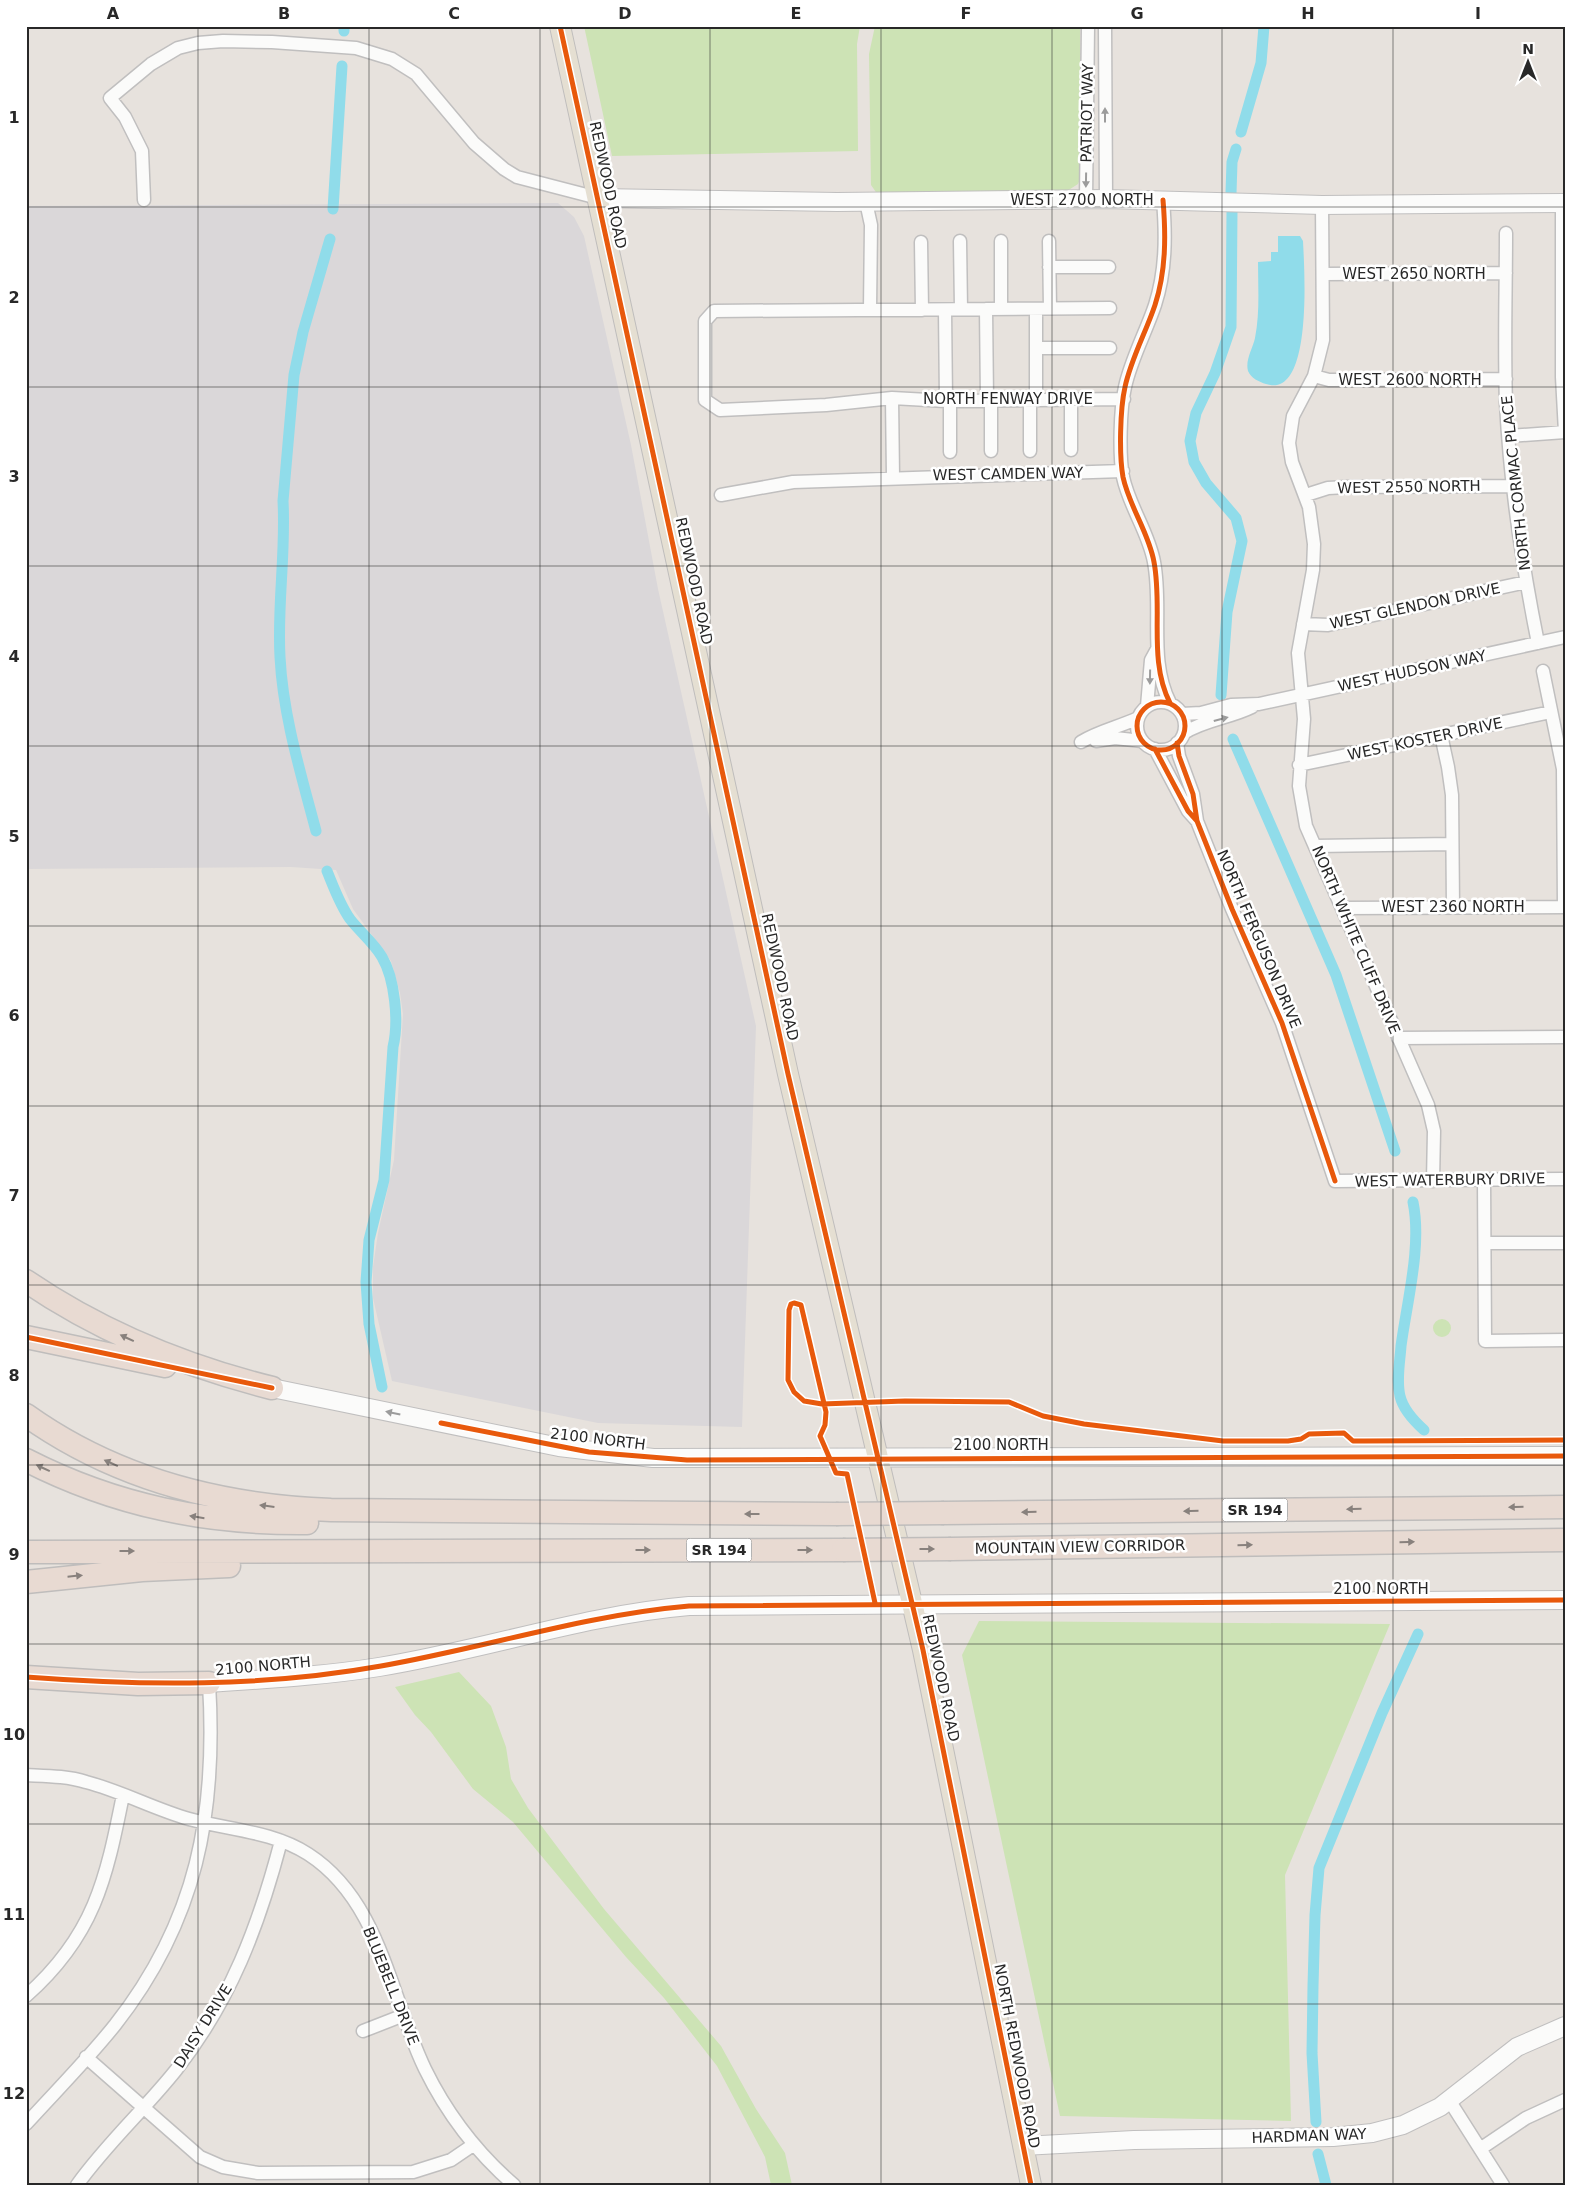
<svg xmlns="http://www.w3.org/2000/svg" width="1591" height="2211" viewBox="0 0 1591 2211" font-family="'DejaVu Sans',sans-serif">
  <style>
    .industrial { fill: #dad7d9 }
    .green { fill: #cde3b5 }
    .water { fill: #90dcea }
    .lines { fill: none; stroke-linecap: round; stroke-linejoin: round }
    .canal { stroke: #90dcea; stroke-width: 11 }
    .street-casing { stroke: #c0bfbf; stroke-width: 15 }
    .secondary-casing { stroke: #c0bfbf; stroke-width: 20 }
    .primary-casing { stroke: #bfbdbc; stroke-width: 22 }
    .highway-casing { stroke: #bfbdbc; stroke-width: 25 }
    .street { stroke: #fbfbfa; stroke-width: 12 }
    .secondary { stroke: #fbfbfa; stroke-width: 18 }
    .primary { stroke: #e5dfd2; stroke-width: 20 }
    .highway { stroke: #e8dad2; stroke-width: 22 }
    .highway-bridge-casing { stroke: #bfbdbc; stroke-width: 25; stroke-linecap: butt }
    .highway-bridge { stroke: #e8dad2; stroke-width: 22 }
    .cycleway-casing { stroke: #fff; stroke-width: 8 }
    .cycleway { stroke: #e8590c; stroke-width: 5 }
    .oneway { fill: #9c9c9c }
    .oneway2 { fill: #88817d }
    .grid { fill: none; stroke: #282828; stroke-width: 1; stroke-opacity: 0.55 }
    .labels { text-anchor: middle; stroke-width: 5; stroke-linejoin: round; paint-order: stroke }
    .shield { fill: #fff; stroke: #686868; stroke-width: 1 }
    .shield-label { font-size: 14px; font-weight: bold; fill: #282828 }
    .street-label { font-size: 15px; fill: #282828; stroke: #fff }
    .neatline { fill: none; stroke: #282828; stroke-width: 2 }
    .grid-label { font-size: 16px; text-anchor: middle; font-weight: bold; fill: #282828 }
  </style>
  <rect width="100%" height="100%" fill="#e7e2dd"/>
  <!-- industrial -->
  <path class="industrial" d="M558,203L574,217L584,236L631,445L658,589L756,1026L742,1427L598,1423L392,1381L373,1298V1267L378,1233L394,1160L403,1014L400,993L391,961L353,909L336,870L291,867L26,869V206Z"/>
  <!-- green -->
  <path class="green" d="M584,26H860L857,44L858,151L612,156Z
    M875,26H1080L1081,177L1078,184L1067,191L878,195L871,185L869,54Z
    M1433 1328a9 9 0 1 1 18 0a9 9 0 1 1-18 0Z
    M979,1621L1390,1624L1285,1875L1291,2121L1060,2116L962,1655Z
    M459,1672L491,1706L506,1747L511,1779L528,1808L604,1909L721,2046L756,2109L785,2153L792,2185H771L765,2157L717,2066L664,1998L626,1957L513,1822L473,1789L431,1732L415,1715L395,1687Z"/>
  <!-- water -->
  <path class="water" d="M1278,236H1300L1303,241C1304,265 1314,400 1266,384C1259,382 1251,378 1248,371C1245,360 1253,348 1255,338C1260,313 1258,287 1258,262L1271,261V252H1278Z"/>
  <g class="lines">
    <!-- canal -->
    <path class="canal" d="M344,31V26
      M1241,132L1261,63L1264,26
      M1231,193L1232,162L1236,149
      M333,209L342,66
      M1221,695L1227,612L1242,541L1236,518L1206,483L1194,462L1190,441L1196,413L1215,373L1231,327L1232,212
      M1233,739L1336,975L1395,1151
      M316,831C301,774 283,716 280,657C277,605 286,553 283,501L294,375L303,332L330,239
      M327,871C334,888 340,905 350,919C360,932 374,943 382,957C395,979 399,1022 393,1047L384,1180L369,1240L366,1282L369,1324L382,1387
      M1413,1202C1422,1246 1407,1301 1401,1346C1400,1362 1396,1380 1400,1396C1403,1409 1414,1421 1424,1430
      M1316,2122L1312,2053L1313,1986L1315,1915L1319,1868L1382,1713L1418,1634
      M1318,2154L1326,2185"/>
    <defs>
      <path id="street" d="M1105,26L1106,199
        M1086,199L1088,26
        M144,200L142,151L125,117L110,98L151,64L178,48L198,43L223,41L272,42L356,48L392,59L416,74L474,143L504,169L517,177L598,198
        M1163,200C1166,236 1166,271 1155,305C1146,332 1131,359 1125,387C1120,409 1119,455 1123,477C1129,506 1149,533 1154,562C1163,609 1148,660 1170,703
        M866,202L871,225L870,309
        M1562,203V377L1565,432
        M1322,205L1323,340L1314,376L1293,416L1289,443L1292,462L1309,507L1314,544L1313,570L1298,653L1304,719L1299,786L1306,826L1428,1105L1434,1131L1433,1181
        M1506,233C1506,289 1504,346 1506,403C1510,483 1522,564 1538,643
        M960,241L961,309
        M1001,241V309
        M1049,241L1050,308
        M921,242L922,310
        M1049,267H1109
        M1323,274L1506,273
        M1110,308L714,311L705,321V400L720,410L826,405L892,398L946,401L1124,399
        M986,309L987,400
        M945,310L946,401
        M1036,348H1110
        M1314,376L1329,380L1506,379
        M892,398L893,477
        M1036,399V309
        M1071,399V450
        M1030,400V451
        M1509,436L1565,432
        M991,451V400
        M950,452V401
        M721,495L793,482L1123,471
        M1306,495L1328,488L1347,487L1513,486
        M1303,624L1328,625L1526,582
        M1543,671L1563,769L1564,907
        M1137 726a24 24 0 1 1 48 0a24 24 0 1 1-48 0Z
        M1147,706L1151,660L1157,649
        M1182,714L1201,713L1231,705L1259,704L1565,637
        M1184,733C1204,720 1230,718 1252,707
        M1441,735L1448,767L1452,795L1453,907
        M1096,741L1115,738L1142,741
        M1081,742C1099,731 1119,727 1138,718
        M1177,743L1179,756L1193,794L1197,821L1232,909L1282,1023L1335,1181L1565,1179
        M1155,749L1188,811L1197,821
        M1299,765L1551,712
        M1315,846L1452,844
        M1342,908L1565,907
        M1398,1038L1565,1037
        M1484,1180L1485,1341L1565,1340
        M1485,1243H1565
        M26,1775C46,1776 67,1776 86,1782C121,1791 154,1809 189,1819C229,1830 272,1831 308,1854C381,1901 390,1997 425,2069C447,2114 476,2152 514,2185
        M26,1996C94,1936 106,1880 123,1795
        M363,2031L404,2015
        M86,2057L200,2157L223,2167L258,2173L413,2172L451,2160L473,2145
        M1449,2100L1503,2185
        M26,2124C56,2091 87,2060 115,2025C197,1921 217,1813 209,1683
        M1480,2149L1526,2118L1565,2100
        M77,2185C107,2143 145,2109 176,2070C231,2000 259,1925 281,1841"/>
      <path id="secondary" d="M598,198L837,202L1106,199L1322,205L1565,203
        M272,1388L559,1447L653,1458L1565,1456
        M209,1683C266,1679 323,1676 379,1667C484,1650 584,1615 689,1606L1565,1600
        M1023,2146L1134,2140L1333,2137L1372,2133L1403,2125L1440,2107L1517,2047L1565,2026"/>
      <path id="primary" d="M560,26L788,1074L923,1650L1031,2185"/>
      <path id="highway" d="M26,1281C101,1332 184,1366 272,1388
        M26,1337L165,1366
        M26,1415C117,1480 222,1506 331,1510L836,1514
        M26,1460C116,1506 207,1524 307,1523
        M944,1513L1565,1507
        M951,1549L1565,1540
        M26,1552L843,1550
        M26,1582L142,1570L229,1566
        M26,1677L138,1684L209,1683"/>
    </defs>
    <!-- street casing -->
    <use href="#street" class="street-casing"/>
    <!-- secondary casing -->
    <use href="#secondary" class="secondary-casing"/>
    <!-- primary casing -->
    <use href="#primary" class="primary-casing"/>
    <!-- highway casing -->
    <use href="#highway" class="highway-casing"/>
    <!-- street -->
    <use href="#street" class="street"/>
    <!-- secondary -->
    <use href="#secondary" class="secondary"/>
    <!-- primary -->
    <use href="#primary" class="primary"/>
    <!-- highway -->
    <use href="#highway" class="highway"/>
    <defs>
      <path id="highway-bridge" d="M836,1514L944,1513
        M843,1550L951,1549"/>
    </defs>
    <!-- highway-bridge casing -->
    <use href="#highway-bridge" class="highway-bridge-casing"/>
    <!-- highway-bridge -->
    <use href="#highway-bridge" class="highway-bridge"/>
    <defs>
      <path id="cycleway" d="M560,26L788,1074L923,1650L1031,2185
        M1163,200C1166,236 1166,271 1155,305C1146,332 1131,359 1125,387C1120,409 1119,455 1123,477C1129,506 1149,533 1154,562C1163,609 1148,660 1170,703
        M1137 726a24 24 0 1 1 48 0a24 24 0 1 1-48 0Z
        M1177,743L1179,756L1193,794L1197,821L1232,909L1282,1023L1335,1181
        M1155,749L1188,811L1197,821
        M26,1337L272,1388
        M441,1423L589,1452L687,1460L1565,1456
        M875,1603L847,1474L836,1473L820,1436L825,1425L826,1412L801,1305L794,1303L791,1304L789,1310L788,1380L794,1392L804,1401L822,1404L905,1401L1009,1402L1043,1416L1084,1424L1223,1441H1288L1301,1439L1309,1434L1344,1433L1353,1441H1364L1565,1440
        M26,1677C145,1686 264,1687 381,1666C484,1648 585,1615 689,1606L1565,1600"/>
    </defs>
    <!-- cycleway casing -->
    <use href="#cycleway" class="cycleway-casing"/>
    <!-- cycleway -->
    <use href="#cycleway" class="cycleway"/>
  </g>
  <!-- one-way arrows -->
  <defs><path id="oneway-solid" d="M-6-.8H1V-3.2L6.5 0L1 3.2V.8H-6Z" transform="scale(1.25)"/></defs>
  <g class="oneway">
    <use href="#oneway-solid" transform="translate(1105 115) rotate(-90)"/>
    <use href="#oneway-solid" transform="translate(1086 180) rotate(91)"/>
    <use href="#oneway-solid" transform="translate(1150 677) rotate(91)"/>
    <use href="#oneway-solid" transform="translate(1221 719) rotate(-15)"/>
    <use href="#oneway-solid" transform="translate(393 1413) rotate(-168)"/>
  </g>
  <g class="oneway2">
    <use href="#oneway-solid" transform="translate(127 1338) rotate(-155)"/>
    <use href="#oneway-solid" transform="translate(111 1463) rotate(-156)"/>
    <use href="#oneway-solid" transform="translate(43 1468) rotate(-155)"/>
    <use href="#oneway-solid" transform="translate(267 1506) rotate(-173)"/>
    <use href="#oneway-solid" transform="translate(1516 1507) rotate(179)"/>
    <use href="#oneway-solid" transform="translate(1354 1509) rotate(179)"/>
    <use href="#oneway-solid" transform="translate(1191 1511) rotate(179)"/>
    <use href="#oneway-solid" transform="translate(1029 1512) rotate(179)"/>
    <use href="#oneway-solid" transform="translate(752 1514) rotate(-180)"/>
    <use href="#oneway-solid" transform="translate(197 1517) rotate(-171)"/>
    <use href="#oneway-solid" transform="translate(1407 1542) rotate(-1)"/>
    <use href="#oneway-solid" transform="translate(1245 1545) rotate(-1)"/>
    <use href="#oneway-solid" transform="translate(927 1549)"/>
    <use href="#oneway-solid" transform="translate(643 1550)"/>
    <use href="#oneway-solid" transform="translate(805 1550)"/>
    <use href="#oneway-solid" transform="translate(127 1551)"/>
    <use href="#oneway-solid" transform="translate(75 1576) rotate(-6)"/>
  </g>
  <!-- grid -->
  <path class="grid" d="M198,26V2185M369,26V2185M540,26V2185M710,26V2185M881,26V2185M1052,26V2185M1222,26V2185M1393,26V2185M26,207H1565M26,387H1565M26,566H1565M26,746H1565M26,926H1565M26,1106H1565M26,1285H1565M26,1465H1565M26,1644H1565M26,1824H1565M26,2004H1565"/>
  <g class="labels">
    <!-- shield labels -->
    <g class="shield">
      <rect x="1222.5" y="1498.5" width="65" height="23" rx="4"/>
      <rect x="686.5" y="1538.5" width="65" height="23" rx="4"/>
    </g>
    <g class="shield-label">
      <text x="1255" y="1515">SR 194</text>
      <text x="719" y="1555">SR 194</text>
    </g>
    <!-- street labels -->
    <g class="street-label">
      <text transform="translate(1087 113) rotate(-89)" y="5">PATRIOT WAY</text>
      <text transform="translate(608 185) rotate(78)" y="5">REDWOOD ROAD</text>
      <text x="1082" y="205">WEST 2700 NORTH</text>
      <text x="1414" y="279">WEST 2650 NORTH</text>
      <text x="1410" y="385">WEST 2600 NORTH</text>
      <text x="1008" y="404">NORTH FENWAY DRIVE</text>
      <text transform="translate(1008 474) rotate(-1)" y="5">WEST CAMDEN WAY</text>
      <text transform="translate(1516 483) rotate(-96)" y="5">NORTH CORMAC PLACE</text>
      <text transform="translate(1409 487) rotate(-1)" y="5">WEST 2550 NORTH</text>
      <text transform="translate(694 581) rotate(78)" y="5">REDWOOD ROAD</text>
      <text transform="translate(1415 606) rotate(-12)" y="5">WEST GLENDON DRIVE</text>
      <text transform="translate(1412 671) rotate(-12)" y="5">WEST HUDSON WAY</text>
      <text transform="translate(1425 739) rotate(-12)" y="5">WEST KOSTER DRIVE</text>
      <text x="1453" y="912">WEST 2360 NORTH</text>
      <text transform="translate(1259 939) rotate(67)" y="5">NORTH FERGUSON DRIVE</text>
      <text transform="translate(1356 940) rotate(67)" y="5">NORTH WHITE CLIFF DRIVE</text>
      <text transform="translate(780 977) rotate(78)" y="5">REDWOOD ROAD</text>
      <text transform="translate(1450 1180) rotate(-1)" y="5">WEST WATERBURY DRIVE</text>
      <text transform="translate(598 1439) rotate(7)" y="5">2100 NORTH</text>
      <text x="1001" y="1450">2100 NORTH</text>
      <text transform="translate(1080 1547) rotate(-1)" y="5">MOUNTAIN VIEW CORRIDOR</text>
      <text x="1381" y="1594">2100 NORTH</text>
      <text transform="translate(263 1666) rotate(-5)" y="5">2100 NORTH</text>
      <text transform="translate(941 1678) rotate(78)" y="5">REDWOOD ROAD</text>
      <text transform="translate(391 1986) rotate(68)" y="5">BLUEBELL DRIVE</text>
      <text transform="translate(203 2026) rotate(-58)" y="5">DAISY DRIVE</text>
      <text transform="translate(1017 2056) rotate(79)" y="5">NORTH REDWOOD ROAD</text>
      <text transform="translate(1309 2136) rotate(-2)" y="5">HARDMAN WAY</text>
    </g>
  </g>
  <!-- border -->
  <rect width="1591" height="2211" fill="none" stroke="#ffffff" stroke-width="55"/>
  <!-- north arrow -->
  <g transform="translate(1528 62)" stroke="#ffffff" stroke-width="4" paint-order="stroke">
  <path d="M0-4L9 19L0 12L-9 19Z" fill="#282828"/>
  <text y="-8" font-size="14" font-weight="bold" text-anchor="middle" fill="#282828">N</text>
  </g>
  <rect x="28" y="28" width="1536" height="2156" class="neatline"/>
  <g class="grid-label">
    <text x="113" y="19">A</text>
    <text x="284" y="19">B</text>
    <text x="454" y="19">C</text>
    <text x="625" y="19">D</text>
    <text x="796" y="19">E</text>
    <text x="966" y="19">F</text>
    <text x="1137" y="19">G</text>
    <text x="1308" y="19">H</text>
    <text x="1478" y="19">I</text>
    <text x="14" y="123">1</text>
    <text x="14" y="303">2</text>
    <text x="14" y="482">3</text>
    <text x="14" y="662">4</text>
    <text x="14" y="842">5</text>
    <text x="14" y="1021">6</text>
    <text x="14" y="1201">7</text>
    <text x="14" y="1381">8</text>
    <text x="14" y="1560">9</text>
    <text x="14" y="1740">10</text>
    <text x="14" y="1920">11</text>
    <text x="14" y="2099">12</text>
  </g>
</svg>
